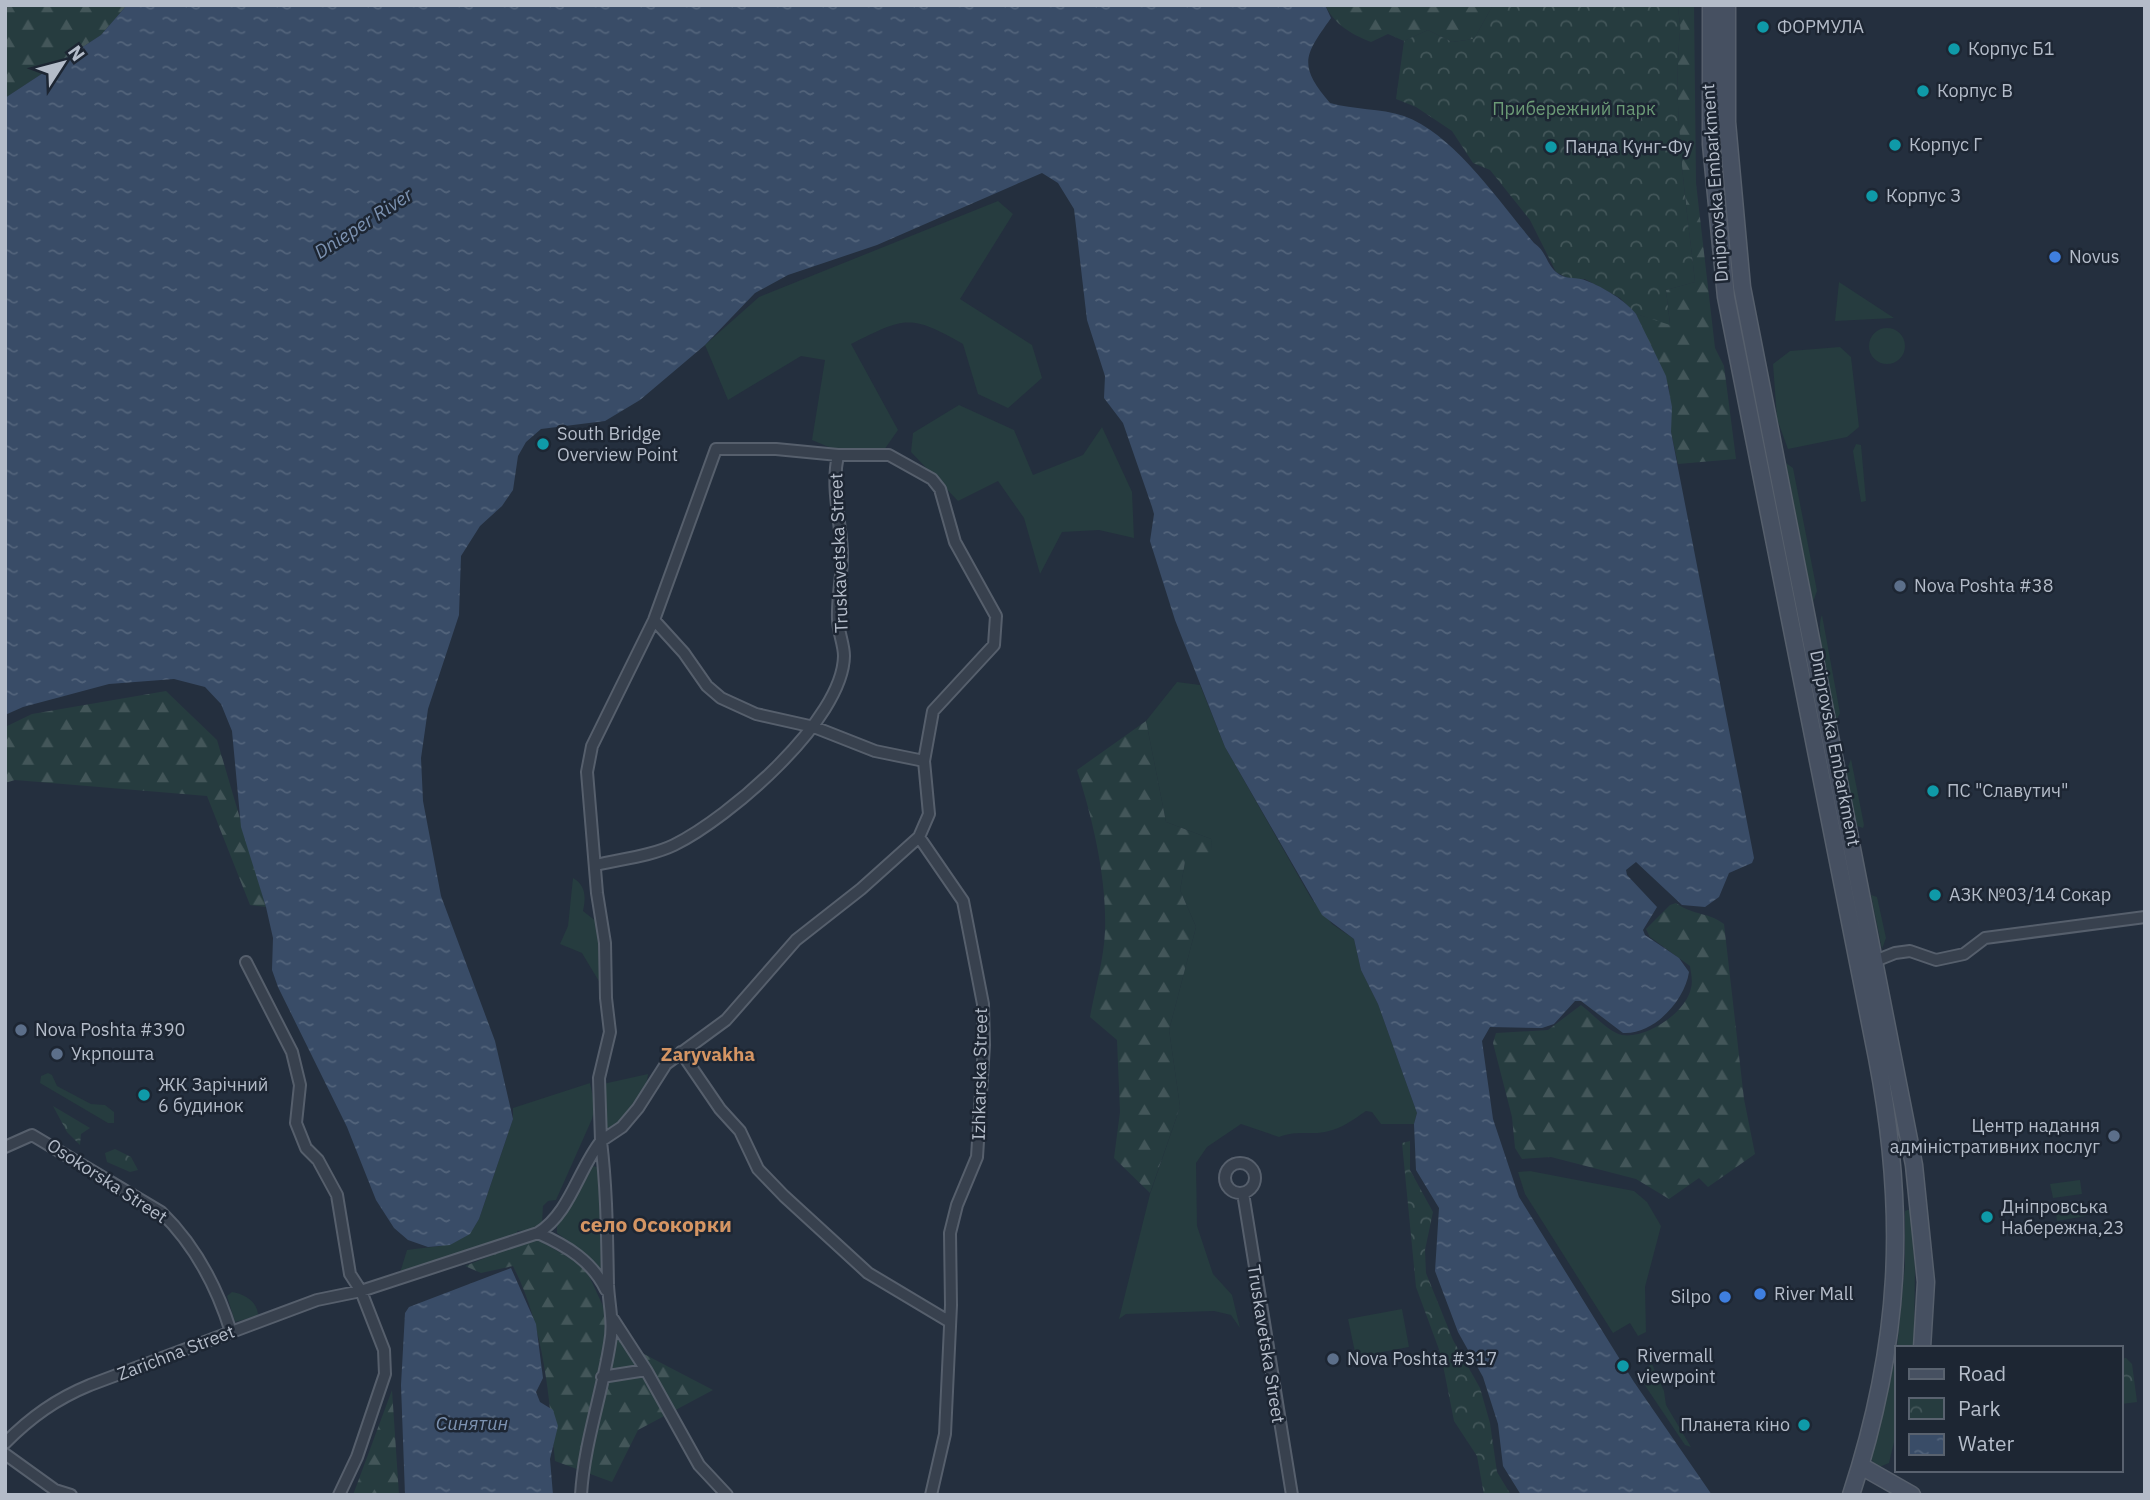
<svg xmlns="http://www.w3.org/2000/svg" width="2150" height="1500" viewBox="0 0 2150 1500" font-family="'IBM Plex Sans',sans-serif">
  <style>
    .grass { fill: #263c3f }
    .forest { fill: url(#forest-firs) }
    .park { fill: url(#park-crowns) }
    .water { fill: url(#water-ripples) }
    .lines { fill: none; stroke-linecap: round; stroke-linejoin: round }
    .street-casing { stroke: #565f6c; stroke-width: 14 }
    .secondary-casing { stroke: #565f6c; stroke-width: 19 }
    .street { stroke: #38414e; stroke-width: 10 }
    .secondary { stroke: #465061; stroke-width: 16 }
    .culture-dot { fill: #0f9aa8; stroke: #1d2633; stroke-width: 2.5 }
    .shop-dot { fill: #3f7fe0; stroke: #1d2633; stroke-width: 2.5 }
    .service-dot { fill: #5c6f8a; stroke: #1d2633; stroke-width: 2.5 }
    .labels { text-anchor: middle; stroke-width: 5; stroke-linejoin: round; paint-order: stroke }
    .poi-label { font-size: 18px; fill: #b4bcc9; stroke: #1d2633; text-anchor: start }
    .park-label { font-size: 18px; fill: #6b9a76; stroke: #1d2633 }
    .street-label { font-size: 18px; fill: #b4bcc9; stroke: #1d2633 }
    .water-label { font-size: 19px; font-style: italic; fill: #7c92b1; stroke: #1d2633 }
    .neighbourhood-label { font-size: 19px; font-weight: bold; fill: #d59563; stroke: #1d2633 }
    .quarter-label { font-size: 21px; font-weight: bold; fill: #d59563; stroke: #1d2633 }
  </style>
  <defs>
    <pattern id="forest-firs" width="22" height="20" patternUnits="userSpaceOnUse" patternTransform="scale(1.75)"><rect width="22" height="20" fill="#263c3f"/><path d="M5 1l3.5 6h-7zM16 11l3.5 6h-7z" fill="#435659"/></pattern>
    <pattern id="park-crowns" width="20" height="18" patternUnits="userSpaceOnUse" patternTransform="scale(1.75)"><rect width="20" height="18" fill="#263c3f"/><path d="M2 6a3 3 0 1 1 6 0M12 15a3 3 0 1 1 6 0" fill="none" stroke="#435659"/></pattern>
    <pattern id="water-ripples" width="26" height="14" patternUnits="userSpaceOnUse" patternTransform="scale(1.75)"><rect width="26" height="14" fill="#394c67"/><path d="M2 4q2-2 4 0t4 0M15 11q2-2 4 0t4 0" fill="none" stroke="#53647b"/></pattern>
  </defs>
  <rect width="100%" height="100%" fill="#242f3e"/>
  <!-- grass -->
  <path class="grass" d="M998,201L1013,214L960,299L1032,345L1042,378L1008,408L978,394L963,344C909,313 904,318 851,344L898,430L884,450L831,448L812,440L825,360L801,356L728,400L705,345L759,297Z
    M1839,282L1894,318L1835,321Z
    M1869 346a18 18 0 1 1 36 0a18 18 0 1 1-36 0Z
    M1840,347L1851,357L1859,427L1847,437L1788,449L1777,419L1773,364L1790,351Z
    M959,405L1014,430L1033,475L1083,455L1102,427L1132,492L1134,538L1099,530L1062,532L1040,574L1024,518L998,481L958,501L911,452L913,433Z
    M1856,444L1861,445L1866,501L1861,502L1853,451Z
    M1786,463L1793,468L1817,591L1813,602Z
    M1822,615L1840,713L1836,721C1832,700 1814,629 1822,615Z
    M1177,682L1200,685L1225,747L1311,898L1332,924L1354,939L1361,970L1378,1004L1417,1113L1414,1124H1381L1372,1112L1366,1111C1353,1120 1341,1129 1325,1132C1308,1135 1297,1130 1279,1137L1241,1124L1207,1147L1196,1163L1197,1226L1213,1274L1232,1295L1240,1328L1231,1315L1214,1311L1126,1314L1119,1319L1150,1194L1180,1107L1169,1030L1196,927L1180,890L1185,862H1212L1211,839L1166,822L1146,721Z
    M1851,759L1864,825L1863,828L1857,826L1846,772Z
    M573,878C586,885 586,898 583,911L597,922L600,983L582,953L560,944L568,926Z
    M1871,895L1877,897L1886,938L1882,949Z
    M48,1073L52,1075L57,1086L91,1104L105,1105L114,1112V1123H108L40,1083L41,1076Z
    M648,1074C646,1098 625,1121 605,1133L603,1084Z
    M590,1083L595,1107L592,1119L556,1200L548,1201L543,1206L542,1224L534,1230L517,1231V1237L399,1276L407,1250C438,1245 461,1250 479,1219L513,1119V1108Z
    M593,1166L600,1168L602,1182V1273L578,1248L557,1233V1222C574,1207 575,1182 593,1166Z
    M1530,1171L1634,1191L1647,1202L1661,1226L1645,1287L1646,1332L1638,1336L1630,1323L1613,1333L1525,1194L1518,1172Z
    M2080,1180L2082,1194L2053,1198L2050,1184Z
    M2084,1202L2086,1216L2057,1221L2055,1206Z
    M1910,1209L1915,1268L1914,1348H1897L1905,1265V1211Z
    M232,1292C245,1294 258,1302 258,1316L235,1322L227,1296Z
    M1402,1309L1409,1347L1356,1357L1348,1319Z
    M1896,1355V1434L1889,1463L1877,1468L1871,1459Z
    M1652,1364L1664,1391L1666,1405L1691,1447L1685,1445L1644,1384L1645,1369Z"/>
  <!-- forest -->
  <path class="forest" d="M5,5H127L101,35L5,98Z
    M1325,5H1493L1474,39L1452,42L1428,30L1404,41L1388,34L1371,42C1351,34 1335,25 1325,5Z
    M1678,5H1694L1696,183L1715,348L1724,366L1736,459L1678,464L1671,432L1669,387L1636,314L1670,324L1666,290L1695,282C1686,199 1672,113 1680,31C1681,24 1678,14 1678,5Z
    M166,691L217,740L266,907L250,905L207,796L15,780L5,783V727L32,714Z
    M1146,721L1166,822L1211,839L1213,862H1185L1180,890L1196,927L1169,1030L1180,1107L1150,1193L1114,1158L1120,1112L1117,1040L1090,1017C1095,989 1104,959 1105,931C1107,879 1093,820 1077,770Z
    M1676,903C1694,916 1709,912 1724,924L1744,1099L1755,1154L1708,1187L1699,1178L1669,1199L1636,1179L1551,1157L1522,1159L1515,1148L1512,1117L1493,1043L1496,1033L1548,1030L1581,1005C1592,1013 1608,1032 1622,1035C1646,1039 1686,1013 1691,988C1693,981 1691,973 1690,966L1650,937L1646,929L1670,905Z
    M535,1238L585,1267L619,1341L713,1390L638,1430L612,1482L555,1461C549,1394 544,1327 513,1266L481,1273L465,1266Z
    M392,1390L399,1495H353Z"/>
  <!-- park -->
  <path class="park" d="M1493,5H1678C1678,14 1681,24 1680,31C1672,112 1686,200 1695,282L1666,290L1670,325L1636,314L1620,298L1585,279L1572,280L1556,272L1530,220L1490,170L1473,163L1452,131L1416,107L1396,99L1404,41L1428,30L1452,42L1474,39Z
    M53,1106L90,1128L81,1134L80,1145L67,1132Z
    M1410,1141V1170L1433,1212L1425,1250L1426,1273L1453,1340L1480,1388L1490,1423L1497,1472L1511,1495H1484L1477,1456L1454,1421L1441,1355L1416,1287L1402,1143Z
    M115,1149L131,1157L138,1170L130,1172L107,1162L105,1153Z
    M2126,1358L2132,1364L2137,1402L2121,1404L2120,1359Z"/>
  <!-- water -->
  <path class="water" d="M127,5H1325L1331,18C1305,55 1297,64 1330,103C1354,110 1380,108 1404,116C1453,133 1500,203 1534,243C1546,251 1546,263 1556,272C1566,281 1577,276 1587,281C1603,287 1626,301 1636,314L1666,376L1672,407L1671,432L1754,858L1752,863L1729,873L1719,897L1705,907L1682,905L1636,862L1626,870L1627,875L1657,907L1643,930L1645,935L1679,958L1689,972C1685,1000 1654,1035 1623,1033L1581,1001H1575L1554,1024L1542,1028L1490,1027L1482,1041L1493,1119L1519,1197L1634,1382L1712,1495H1521L1503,1466L1498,1424L1483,1377L1458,1332L1435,1271L1439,1208L1416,1170L1414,1124L1417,1113L1378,1004L1361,970L1354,939L1322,915L1225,747L1175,620L1150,541L1154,514L1152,507L1123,423L1104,398L1105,376L1087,320L1074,209L1058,183L1042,173L877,245L788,275L755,293L705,345L640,400L605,421L541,429L526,442L518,456L513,490L502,506L480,526L461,556L459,615L428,709L421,758L423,801L441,896L495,1041L513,1119L479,1219L470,1234L450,1245L428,1247L408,1240L394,1228L376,1200L347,1127L278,987L272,970L273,938L266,907L241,827L232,731L221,704L205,687L174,679L109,684L23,707L5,715V98L101,35Z
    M511,1268L536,1324L543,1378L536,1392L540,1402L553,1410L558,1426L550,1459L553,1495H405L401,1385L405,1313L409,1307Z"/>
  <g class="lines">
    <defs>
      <path id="street" d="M924,761L929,814L919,837L963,901L983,1004L984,1045L977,1157L957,1205L950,1233L951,1305L945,1434L931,1495
        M596,865C621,859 651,856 674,845C729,818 843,720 844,656C844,644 838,632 838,619C837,596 843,573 842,550C840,518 831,487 838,455
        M1875,961L1895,953L1910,951L1936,960L1964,954L1985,938L2145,917
        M246,962L292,1052L300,1085L296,1123L306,1148L318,1160L337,1195L350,1274L361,1291L384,1350L385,1374L357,1457L339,1495
        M681,1052L720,1109L740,1131L758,1169L784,1196L868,1273L950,1322
        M5,1147L32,1135L161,1212C195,1245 217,1287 231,1332
        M1225 1178a15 15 0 1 1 30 0a15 15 0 1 1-30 0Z
        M1243,1193L1292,1495
        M538,1233C570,1213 578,1170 601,1141L599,1078L610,1032L606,998L605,943L597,893L587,772L592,746L654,620L716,449H776L838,455H889L932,479L940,489L955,542L996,616L994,645L933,711L924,761L875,751L814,727L756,714L721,698L707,686L684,653L654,620
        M613,1319L646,1370L699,1465L727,1495
        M602,1377L646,1370
        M5,1443C31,1417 56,1399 90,1385L317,1300L361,1291L538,1233C567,1246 592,1261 606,1290
        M5,1454L55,1490L71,1495
        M581,1495C584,1443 602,1395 610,1343C614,1323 609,1305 608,1285C607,1237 607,1190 601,1141L622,1127L638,1108L666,1064L726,1020L796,940L861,889L919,837"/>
      <path id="secondary" d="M1711,5V144L1726,297L1877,1058C1907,1215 1901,1343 1851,1495
        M1727,5V122L1742,287L1914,1165L1926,1282L1922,1348
        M1861,1466L1912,1495"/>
    </defs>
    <!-- street casing -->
    <use href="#street" class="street-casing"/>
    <!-- secondary casing -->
    <use href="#secondary" class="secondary-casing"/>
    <!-- street -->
    <use href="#street" class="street"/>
    <!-- secondary -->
    <use href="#secondary" class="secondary"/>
  </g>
  <!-- markers -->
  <g class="culture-dot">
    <circle cx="1763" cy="27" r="7"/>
    <circle cx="1954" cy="49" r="7"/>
    <circle cx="1923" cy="91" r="7"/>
    <circle cx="1895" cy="145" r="7"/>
    <circle cx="1551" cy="147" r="7"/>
    <circle cx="1872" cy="196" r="7"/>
    <circle cx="543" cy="444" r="7"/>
    <circle cx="1933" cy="791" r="7"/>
    <circle cx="1935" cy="895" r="7"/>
    <circle cx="144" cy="1095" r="7"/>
    <circle cx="1987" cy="1217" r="7"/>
    <circle cx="1623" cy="1366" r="7"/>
    <circle cx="1804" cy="1425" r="7"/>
  </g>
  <g class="shop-dot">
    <circle cx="2055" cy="257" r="7"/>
    <circle cx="1760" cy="1294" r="7"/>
    <circle cx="1725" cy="1297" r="7"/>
  </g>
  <g class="service-dot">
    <circle cx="1900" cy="586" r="7"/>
    <circle cx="21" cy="1030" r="7"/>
    <circle cx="57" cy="1054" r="7"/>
    <circle cx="2114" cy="1136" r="7"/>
    <circle cx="1333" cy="1359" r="7"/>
  </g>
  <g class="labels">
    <!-- poi labels -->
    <g class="poi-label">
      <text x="1777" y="33">ФОРМУЛА</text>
      <text x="1968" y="55">Корпус Б1</text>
      <text x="1937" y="97">Корпус В</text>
      <text x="1909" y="151">Корпус Г</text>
      <text x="1565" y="153">Панда Кунг-Фу</text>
      <text x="1886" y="202">Корпус З</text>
      <text x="2069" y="263">Novus</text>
      <text x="557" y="440">South Bridge<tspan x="557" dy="21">Overview Point</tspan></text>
      <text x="1914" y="592">Nova Poshta #38</text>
      <text x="1947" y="797">ПС "Славутич"</text>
      <text x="1949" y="901">АЗК №03/14 Сокар</text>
      <text x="35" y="1036">Nova Poshta #390</text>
      <text x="71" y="1060">Укрпошта</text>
      <text x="158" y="1091">ЖК Зарічний<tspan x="158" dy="21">6 будинок</tspan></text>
      <text x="2100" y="1132" text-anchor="end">Центр надання<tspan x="2100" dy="21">адміністративних послуг</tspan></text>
      <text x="2001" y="1213">Дніпровська<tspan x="2001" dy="21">Набережна,23</tspan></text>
      <text x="1774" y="1300">River Mall</text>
      <text x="1711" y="1303" text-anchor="end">Silpo</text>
      <text x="1637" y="1362">Rivermall<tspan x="1637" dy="21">viewpoint</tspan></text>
      <text x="1347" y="1365">Nova Poshta #317</text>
      <text x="1790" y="1431" text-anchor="end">Планета кіно</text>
    </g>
    <!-- park labels -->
    <g class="park-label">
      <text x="1574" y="115">Прибережний парк</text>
    </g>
    <!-- street labels -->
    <g class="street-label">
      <text transform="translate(1715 183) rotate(-94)" y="6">Dniprovska Embarkment</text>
      <text transform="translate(839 553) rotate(-92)" y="6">Truskavetska Street</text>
      <text transform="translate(1835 748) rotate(79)" y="6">Dniprovska Embarkment</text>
      <text transform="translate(980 1074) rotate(-89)" y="6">Izhkarska Street</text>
      <text transform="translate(107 1181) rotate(33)" y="6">Osokorska Street</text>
      <text transform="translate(1266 1344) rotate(81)" y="6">Truskavetska Street</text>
      <text transform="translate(176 1353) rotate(-21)" y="6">Zarichna Street</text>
    </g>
    <!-- water labels -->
    <g class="water-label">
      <text transform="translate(363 223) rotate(-33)" y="7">Dnieper River</text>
      <text x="472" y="1430">Синятин</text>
    </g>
    <!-- neighbourhood labels -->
    <g class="neighbourhood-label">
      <text x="708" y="1061">Zaryvakha</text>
    </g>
    <!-- quarter labels -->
    <g class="quarter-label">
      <text x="656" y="1232">село Осокорки</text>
    </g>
  </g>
  <!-- border -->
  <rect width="2150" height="1500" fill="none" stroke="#b4bcc9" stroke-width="14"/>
  <!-- legend -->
  <rect x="1895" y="1346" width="228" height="126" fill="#1d2633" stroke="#59626f" stroke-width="2"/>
  <rect x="1909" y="1369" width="35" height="10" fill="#465061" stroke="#59626f" stroke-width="2"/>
  <text x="1958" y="1381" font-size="21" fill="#b4bcc9">Road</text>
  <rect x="1909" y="1398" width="35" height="21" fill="url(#park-crowns)" stroke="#59626f" stroke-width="2"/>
  <text x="1958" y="1416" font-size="21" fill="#b4bcc9">Park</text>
  <rect x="1909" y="1434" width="35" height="21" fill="url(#water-ripples)" stroke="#59626f" stroke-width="2"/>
  <text x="1958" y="1451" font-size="21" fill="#b4bcc9">Water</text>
  <!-- north arrow -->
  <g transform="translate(63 63) rotate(54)" stroke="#1d2633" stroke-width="5" paint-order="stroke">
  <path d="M0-5L12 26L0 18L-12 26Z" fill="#b4bcc9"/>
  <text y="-10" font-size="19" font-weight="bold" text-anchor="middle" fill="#b4bcc9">N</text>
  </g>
</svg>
